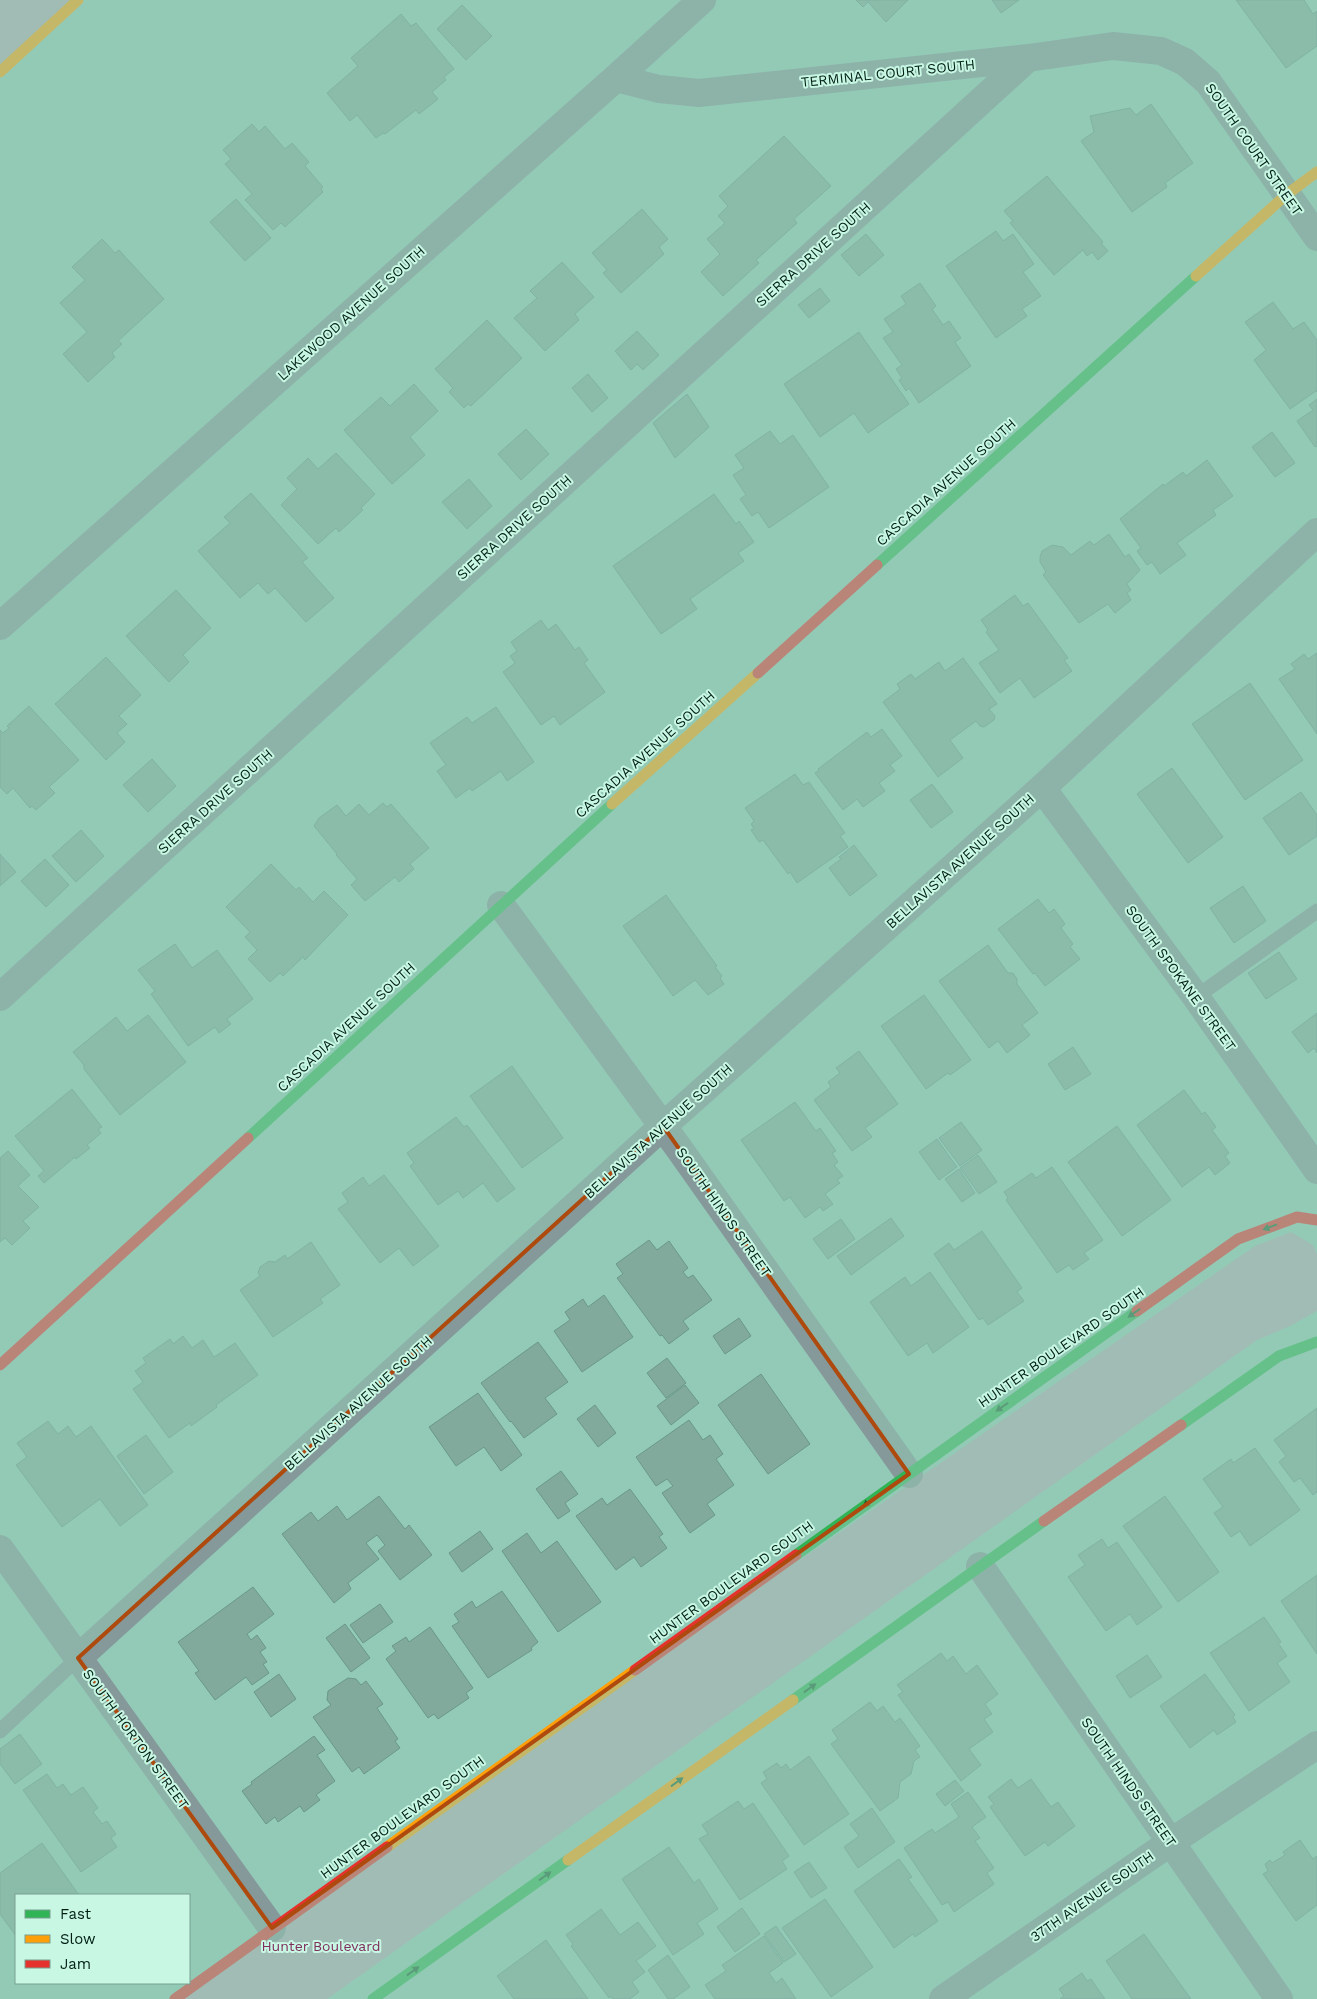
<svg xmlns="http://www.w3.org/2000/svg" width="1317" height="1999" viewBox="0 0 1317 1999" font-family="'Work Sans',sans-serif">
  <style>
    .green { fill: #b1abb2 }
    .building { fill: #81aa9c; stroke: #6a9889 }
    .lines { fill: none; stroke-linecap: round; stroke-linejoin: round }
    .lane { stroke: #85989a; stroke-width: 15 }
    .street { stroke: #85989a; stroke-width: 28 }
    .fast { stroke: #30b455; stroke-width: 11 }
    .slow { stroke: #ff9f0a; stroke-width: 11 }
    .jam { stroke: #e5322d; stroke-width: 11 }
    .oneway { fill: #166231 }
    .marked { fill: none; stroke: #ae4a0e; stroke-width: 4; stroke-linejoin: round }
    .labels { text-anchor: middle; stroke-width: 4; stroke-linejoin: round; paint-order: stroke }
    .street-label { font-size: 14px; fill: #001e14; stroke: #c8f7e4 }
    .park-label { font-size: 14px; fill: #7f2d5b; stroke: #c8f7e4 }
  </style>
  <rect width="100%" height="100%" fill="#93cab7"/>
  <!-- green -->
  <path class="green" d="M0,0H78L0,72Z
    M1291,1232L1313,1245L1317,1254V1311L1288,1327L1257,1340L327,1999H171L301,1904L1255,1246Z"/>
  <!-- building -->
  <path class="building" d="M856,0H908L886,22L868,2L863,7Z
    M992,0H1019L1001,13Z
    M1236,0H1304L1313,14L1317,11V46L1286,68Z
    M462,5L492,36L466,60L437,29Z
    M401,14L411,26L416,23L454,69L444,77L446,80L432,92L438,99L419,114L416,110L385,134L383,133L376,138L357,115L350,121L327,93L358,66L351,58Z
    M1151,104L1193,163L1165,183L1167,187L1132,212L1081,141L1094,132L1090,116L1130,108L1136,115Z
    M252,124L259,132L265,126L285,149L292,143L309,162L305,166L323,187L321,189L323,192L285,227L281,223L273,230L245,200L252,194L225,164L231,159L223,150Z
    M784,136L831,186L794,219L797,223L756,260L759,263L723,296L701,272L720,254L707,239L725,223L718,216L728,206L719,196Z
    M1047,176L1103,242L1101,243L1108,251L1098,260L1092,252L1087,256L1083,250L1054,275L1010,223L1013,221L1004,211Z
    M236,199L271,238L245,261L210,222Z
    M642,209L668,239L659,247L664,254L621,293L603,273L607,270L592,253Z
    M996,231L1003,241L1013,234L1034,264L1023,272L1041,296L1022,309L1027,316L996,338L946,266Z
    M866,234L884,255L859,276L841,255Z
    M102,239L115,253L119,250L164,299L118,341L122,344L112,353L115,357L88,382L63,354L87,332L60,303L85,280L72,267Z
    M562,262L594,297L575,314L579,320L545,351L514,318L537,298L530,291Z
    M920,283L936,306L932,309L943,325L949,321L961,338L955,342L971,366L919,403L909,388L906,391L899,380L902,378L896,369L902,365L883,338L893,332L884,319L906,304L901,296Z
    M820,288L830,301L809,318L798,305Z
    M1273,302L1293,329L1304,322L1317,340V392L1316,391L1290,409L1254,360L1266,350L1245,322Z
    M487,320L522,358L471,406L468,404L464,408L449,392L453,388L435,369Z
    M637,331L659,355L643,370L637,364L631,370L615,351Z
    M859,332L909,404L868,433L854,413L820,437L784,384Z
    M588,374L608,398L592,412L572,388Z
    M414,384L438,411L410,437L425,455L392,484L344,430L381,397L390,406Z
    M687,394L709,427L675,458L653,423Z
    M1317,399V446L1315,447L1297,421L1313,410L1309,405Z
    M526,429L549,454L521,480L498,454Z
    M770,431L780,444L793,435L829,487L769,528L758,512L752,516L740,499L746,495L733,475L744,468L735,455Z
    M1272,432L1295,463L1275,477L1252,447Z
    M336,453L375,494L361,508L363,510L339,532L336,528L318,544L281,505L297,489L287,478L308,458L318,469Z
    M1207,460L1233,496L1213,510L1216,515L1177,543L1186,555L1160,574L1152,562L1147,565L1137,551L1141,548L1120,519L1163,484L1164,486L1183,472L1186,476Z
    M469,479L492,506L467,529L442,502Z
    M251,493L308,558L302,562L334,598L306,622L275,588L268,594L258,583L240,598L198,551L230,523L224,517Z
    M714,494L736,524L739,521L754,542L738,553L744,561L690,599L697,609L661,634L613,566Z
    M1109,534L1125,557L1129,554L1140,570L1127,584L1131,590L1127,593L1131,600L1115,613L1108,604L1079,623L1043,575L1046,572L1040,562V557L1042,551L1052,545L1063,547L1071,555L1090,541L1094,545Z
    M176,590L211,628L183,655L189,662L169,682L126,636Z
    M1015,595L1023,606L1028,603L1068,658L1064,660L1072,671L1034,698L1020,678L1000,693L979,663L999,650L986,632L988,630L981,620Z
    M541,620L548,630L556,624L575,650L579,647L588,660L584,663L605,692L560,725L554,716L541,725L503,672L515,663L510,656L517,651L511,642Z
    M1317,653V734L1279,679L1295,669L1291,664L1304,654L1308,659Z
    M106,657L141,695L119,716L127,724L117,733L125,742L106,760L55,704Z
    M963,658L997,704L989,709L995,716L994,720L984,727L980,726L976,721L950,740L963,758L938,777L883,702L900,689L897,684L911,674L915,679L939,662L945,671Z
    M1250,683L1303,760L1245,800L1192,724Z
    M29,706L79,760L49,787L55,793L36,810L32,806L30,808L13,788L7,794L0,787V730L3,733L9,728L7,726Z
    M496,707L534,762L507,781L501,771L472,791L470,788L456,798L437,771L446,765L430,743L467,717L472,723Z
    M882,729L902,756L890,765L895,771L879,783L885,791L863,807L857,799L843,810L815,773L819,770L818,769L867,732L871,737Z
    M152,759L176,786L148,812L123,785Z
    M1172,768L1223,837L1188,863L1137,794Z
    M795,774L803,785L809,782L845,833L840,836L848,847L797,883L790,872L788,874L763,840L759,842L751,830L754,829L751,824L754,821L745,808Z
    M932,784L953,812L931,828L910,800Z
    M1301,792L1317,815V836L1289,855L1263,818Z
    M383,803L387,807L391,804L429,848L410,864L414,869L399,882L395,877L365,901L351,885L357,879L336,855L337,854L314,826L319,818L337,805L346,816L359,804L369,815Z
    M81,830L104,856L76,882L52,856Z
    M854,845L877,875L850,896L829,868L841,859L839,857Z
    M0,854L16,872L0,886Z
    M45,859L69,885L46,907L21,881Z
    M271,864L296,890L299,887L313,902L324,891L348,915L305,960L303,957L283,976L280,973L270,982L248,959L257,950L245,937L250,932L226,907Z
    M1243,886L1266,921L1234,943L1210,908Z
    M666,895L717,966L715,967L722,976L720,978L724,984L708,995L695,980L673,996L623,926Z
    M1038,899L1049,913L1054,909L1065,924L1061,928L1073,944L1070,947L1080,959L1045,986L1035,973L1033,974L998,929Z
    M175,944L192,968L217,950L253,999L227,1019L231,1024L219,1033L215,1027L188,1046L151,994L155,991L138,970Z
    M988,945L1008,973H1013L1017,979V984L1038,1013L1022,1025L1030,1035L1007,1053L998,1041L989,1048L939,981Z
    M1279,952L1297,979L1266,999L1248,973Z
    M924,995L971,1060L950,1075L948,1073L926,1089L881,1026Z
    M1317,1013V1053L1314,1048L1308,1053L1292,1032Z
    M148,1015L186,1062L120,1115L84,1069V1065L73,1052L116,1017L127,1031Z
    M1073,1047L1091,1074L1065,1090L1048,1064Z
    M859,1051L898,1104L865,1128L872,1137L852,1151L814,1100L831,1087L828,1082L840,1073L836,1068Z
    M512,1066L563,1138L522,1168L470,1096Z
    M72,1089L102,1127L98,1129L101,1133L87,1145L90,1148L76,1159L75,1157L44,1183L38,1176L44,1171L15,1136Z
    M1184,1090L1202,1114L1205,1112L1216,1127L1212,1130L1229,1153L1225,1156L1230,1163L1215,1175L1209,1167L1182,1187L1137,1125Z
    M795,1102L816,1131L820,1128L836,1151L832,1153L838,1162L834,1165L843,1176L837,1180L840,1183L825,1194L833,1204L823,1211L820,1207L805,1218L790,1197L784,1201L741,1140Z
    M456,1117L464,1127L467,1125L515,1189L497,1202L483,1183L463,1198L458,1191L438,1205L410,1166L414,1163L407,1153Z
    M961,1122L982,1150L960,1166L939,1138Z
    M1117,1126L1171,1200L1122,1236L1068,1162Z
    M937,1139L957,1167L939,1180L919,1152Z
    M8,1151L30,1175L18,1186L39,1207L23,1221L30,1228L12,1245L5,1238L0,1242V1158Z
    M978,1155L997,1182L979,1194L960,1168Z
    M1052,1167L1103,1240L1084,1253L1089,1259L1073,1270L1069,1265L1057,1273L1006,1200L1008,1198L1004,1192L1032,1173L1036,1178Z
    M959,1169L975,1193L962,1202L945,1179Z
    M384,1175L439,1246L413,1266L399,1248L380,1263L338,1209L348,1202L342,1193L363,1177L369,1186Z
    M891,1218L904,1236L851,1275L837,1256Z
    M841,1219L855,1239L828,1259L813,1239Z
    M982,1231L1022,1288L1017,1292L1024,1301L988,1325L983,1318L979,1320L934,1254L949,1243L954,1250Z
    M649,1240L657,1250L669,1241L688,1268L683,1272L688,1278L693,1275L712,1300L683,1321L689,1329L669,1344L662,1335L660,1336L617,1278L623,1274L616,1264Z
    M311,1242L340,1285L320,1299L323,1303L273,1337L240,1290L260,1276L258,1273L260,1267L269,1261L275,1262L285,1255L287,1259Z
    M930,1272L969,1327L933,1353L927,1343L908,1356L870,1302L905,1277L911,1286Z
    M604,1295L633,1337L582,1372L554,1331L570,1320L565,1312L583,1299L588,1307Z
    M739,1318L751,1336L725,1354L713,1336Z
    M183,1336L192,1348L203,1340L214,1357L235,1343L258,1375L216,1405L217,1407L191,1426L190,1423L169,1438L133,1389L143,1382L135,1371L146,1363L143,1358L170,1339L173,1344Z
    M538,1342L568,1382L545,1398L557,1414L524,1438L511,1421L510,1422L481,1383Z
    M667,1358L686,1383L666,1398L647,1373Z
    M761,1374L810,1444L768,1474L718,1405Z
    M685,1385L699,1403L671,1425L657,1406Z
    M478,1393L522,1455L501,1471L484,1447L456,1466L429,1427Z
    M595,1405L616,1433L598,1447L577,1419Z
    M1317,1408V1492L1313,1495L1300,1478L1294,1482L1279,1462L1286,1456L1274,1440Z
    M689,1420L703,1440L710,1435L723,1454L716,1459L734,1485L707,1504L715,1515L690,1533L662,1493L673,1486L667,1479L656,1486L636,1457Z
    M48,1421L58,1434L68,1426L76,1437L91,1426L148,1505L120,1526L100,1499L62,1527L16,1465L27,1457L17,1443Z
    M146,1435L173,1472L144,1494L117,1456Z
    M1255,1448L1300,1510L1250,1546L1240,1531L1231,1537L1214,1513L1223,1507L1203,1479L1231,1459L1233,1463Z
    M561,1471L578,1494L565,1503L570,1511L558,1519L536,1489Z
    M630,1489L663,1534L659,1537L667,1548L641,1567L634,1557L616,1570L576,1516L602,1498L607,1505Z
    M379,1496L405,1529L409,1525L432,1555L400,1580L378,1551L385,1545L377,1535L366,1543L379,1559L348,1583L351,1589L334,1603L282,1534L311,1512L318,1521L337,1506L347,1520Z
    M1165,1496L1219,1572L1178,1602L1123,1526Z
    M480,1531L493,1549L462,1572L449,1553Z
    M527,1533L541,1553L557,1541L601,1602L558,1632L502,1551Z
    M1102,1539L1108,1548L1117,1542L1162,1607L1137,1625L1130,1614L1106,1631L1068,1577L1085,1565L1078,1555Z
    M1317,1575V1654L1281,1601Z
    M253,1587L274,1614L247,1634L251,1640L257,1635L266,1648L260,1652L267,1662L263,1664L269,1673L252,1685L246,1677L215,1700L195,1673L199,1671L178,1642Z
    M502,1591L538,1642L531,1648L532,1650L488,1678L452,1626L459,1622L454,1614L472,1601L476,1608Z
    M380,1604L393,1622L363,1643L350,1625Z
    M1264,1617L1281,1642L1278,1643L1287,1656L1277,1663L1290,1682L1249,1711L1210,1653Z
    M345,1624L370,1658L351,1672L326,1638Z
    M430,1627L473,1688L466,1693L469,1698L438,1719L434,1714L428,1718L386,1659L396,1651L392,1646L406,1637L409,1642Z
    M941,1653L947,1661L953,1656L966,1674L977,1665L998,1694L985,1704L992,1714L984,1719L993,1732L969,1749L981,1765L961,1781L898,1695L903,1692L897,1685Z
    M1147,1655L1162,1677L1130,1698L1116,1676Z
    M279,1674L296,1699L271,1717L254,1692Z
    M1205,1674L1235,1715L1233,1717L1236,1722L1217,1735L1214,1730L1190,1748L1160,1706Z
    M348,1678L356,1679L361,1685L366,1681L383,1704L377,1708L398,1739L395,1741L400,1748L364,1774L359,1767L352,1772L313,1717L331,1705L327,1700L328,1691Z
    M870,1702L877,1711L883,1706L895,1722L900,1718L920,1746L915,1750L920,1757L914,1761L911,1774L900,1782L898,1798L880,1811L831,1744L838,1739L832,1730Z
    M20,1734L42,1764L15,1784L0,1764V1749Z
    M314,1736L325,1750L317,1755L335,1781L316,1795L320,1800L304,1812L300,1806L278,1822L275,1817L266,1824L242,1791L252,1784L251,1782Z
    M809,1756L849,1814L804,1845L761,1783L767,1779L763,1772L777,1763L781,1768L786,1764L790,1770Z
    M47,1774L57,1788L63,1784L71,1795L83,1787L98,1808L93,1812L102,1824L107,1821L116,1834L111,1838L117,1847L81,1872L23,1790Z
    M1011,1779L1018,1788L1031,1779L1051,1807L1058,1802L1075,1826L1048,1846L1045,1842L1025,1856L990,1807L994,1804L988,1797Z
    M955,1780L964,1791L945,1806L936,1794Z
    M968,1792L986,1817L972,1827L980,1838L975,1841L994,1868L987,1873L994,1884L954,1912L948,1902L942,1905L904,1848L932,1829L935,1833L959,1817L951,1804Z
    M738,1801L744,1809L753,1803L789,1856L782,1861L787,1869L740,1900L699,1839L708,1834L702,1825Z
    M872,1808L895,1842L858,1868L844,1847L859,1836L850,1824Z
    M1300,1840L1313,1859L1317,1856V1905L1296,1921L1263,1874L1268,1871L1265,1864L1270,1860L1272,1863L1285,1855L1283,1852Z
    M42,1843L79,1895H16V1936L0,1914V1873Z
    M669,1847L694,1883L699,1879L718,1909L697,1923L704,1934L673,1955L622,1879Z
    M899,1859L912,1877L908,1879L938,1921L915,1937L913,1934L894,1948L854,1891Z
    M809,1862L827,1888L811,1898L794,1872Z
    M825,1899L873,1967L831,1997L782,1928Z
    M742,1908L760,1934L735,1952L717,1927Z
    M601,1909L620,1935L638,1922L656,1946L636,1961L645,1972L632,1982L639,1992L630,1999H613L611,1996L609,1998L571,1946L573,1944L566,1935Z
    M776,1926L796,1954L784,1962L764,1934Z
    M1144,1934L1191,1999H1132L1106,1961Z
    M764,1936L783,1963L769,1973L776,1983L782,1978L796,1999H715L705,1985L726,1971L722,1965Z
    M546,1940L588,1999H514L497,1976Z
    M668,1955L690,1987L673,1999H668L648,1970Z
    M1082,1973L1087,1981L1091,1979L1105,1999H1060L1064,1996L1059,1989Z"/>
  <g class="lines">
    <!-- lane -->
    <path class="lane" d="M1196,997L1317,911
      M0,1731L78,1658"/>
    <!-- street -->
    <path class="street" d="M616,78L659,89L699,93L1028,58L1113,46L1161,51L1185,62L1208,82L1317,237
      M0,626L616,78L702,0
      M1042,788L1196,997L1317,1170
      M501,905L678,1147L909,1474
      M0,997L1028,58
      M0,1549L272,1928
      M980,1566L1279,1999
      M78,1658L663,1126L1042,788L1317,532
      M943,1999L1171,1842L1317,1745"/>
    <!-- fast -->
    <path class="fast" d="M877,565L1196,276
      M248,1138L612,804
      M1181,1425L1279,1356L1317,1342
      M796,1555L1137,1311
      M793,1700L1044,1521
      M373,1999L568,1860"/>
    <!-- slow -->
    <path class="slow" d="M0,72L78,0
      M1196,276L1286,195L1317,172
      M612,804L758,673
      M387,1847L635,1670
      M568,1860L793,1700"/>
    <!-- jam -->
    <path class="jam" d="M758,673L877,565
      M1137,1311L1238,1239L1297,1217L1317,1220
      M0,1365L248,1138
      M1044,1521L1181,1425
      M635,1670L796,1555
      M175,1999L387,1847"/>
  </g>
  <!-- one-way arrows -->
  <defs><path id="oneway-solid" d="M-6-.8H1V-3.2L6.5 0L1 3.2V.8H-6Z" transform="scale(1.25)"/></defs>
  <g class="oneway">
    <use href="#oneway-solid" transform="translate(1270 1227) rotate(159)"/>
    <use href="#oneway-solid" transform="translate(1134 1313) rotate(145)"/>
    <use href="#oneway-solid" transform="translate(1002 1407) rotate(145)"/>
    <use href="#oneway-solid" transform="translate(869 1502) rotate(144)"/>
    <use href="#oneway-solid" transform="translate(810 1688) rotate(-36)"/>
    <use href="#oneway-solid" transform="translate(677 1782) rotate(-36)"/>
    <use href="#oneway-solid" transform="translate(545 1876) rotate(-36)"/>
    <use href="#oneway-solid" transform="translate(413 1971) rotate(-36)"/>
  </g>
  <!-- marked area -->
  <path d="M0 0H1317V1999H0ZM663,1126L909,1474L272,1928L78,1658Z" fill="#93cab7" fill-opacity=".55" fill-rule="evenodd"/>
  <path class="marked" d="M663,1126L909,1474L272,1928L78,1658Z"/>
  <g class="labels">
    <!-- street labels -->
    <g class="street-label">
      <text transform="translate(888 73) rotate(-6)" y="5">TERMINAL COURT SOUTH</text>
      <text transform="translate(1254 149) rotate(55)" y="5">SOUTH COURT STREET</text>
      <text transform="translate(813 254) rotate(-42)" y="5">SIERRA DRIVE SOUTH</text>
      <text transform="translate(351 313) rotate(-42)" y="5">LAKEWOOD AVENUE SOUTH</text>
      <text transform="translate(946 482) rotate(-42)" y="5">CASCADIA AVENUE SOUTH</text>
      <text transform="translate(514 527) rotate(-42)" y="5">SIERRA DRIVE SOUTH</text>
      <text transform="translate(645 754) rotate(-42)" y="5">CASCADIA AVENUE SOUTH</text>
      <text transform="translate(215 801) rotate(-42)" y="5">SIERRA DRIVE SOUTH</text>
      <text transform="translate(960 861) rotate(-42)" y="5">BELLAVISTA AVENUE SOUTH</text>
      <text transform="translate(1181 978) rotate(54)" y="5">SOUTH SPOKANE STREET</text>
      <text transform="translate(346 1027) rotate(-43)" y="5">CASCADIA AVENUE SOUTH</text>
      <text transform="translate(658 1131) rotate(-42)" y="5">BELLAVISTA AVENUE SOUTH</text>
      <text transform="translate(724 1212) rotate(55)" y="5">SOUTH HINDS STREET</text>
      <text transform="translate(1061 1347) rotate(-35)" y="5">HUNTER BOULEVARD SOUTH</text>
      <text transform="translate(358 1403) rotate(-42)" y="5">BELLAVISTA AVENUE SOUTH</text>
      <text transform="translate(731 1582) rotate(-36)" y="5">HUNTER BOULEVARD SOUTH</text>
      <text transform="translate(136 1739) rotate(54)" y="5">SOUTH HORTON STREET</text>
      <text transform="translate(1129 1782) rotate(55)" y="5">SOUTH HINDS STREET</text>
      <text transform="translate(402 1817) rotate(-36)" y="5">HUNTER BOULEVARD SOUTH</text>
      <text transform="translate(1092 1896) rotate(-35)" y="5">37TH AVENUE SOUTH</text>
    </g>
    <!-- park labels -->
    <g class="park-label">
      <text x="321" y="1951">Hunter Boulevard</text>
    </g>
  </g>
  <!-- legend -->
  <rect x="15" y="1894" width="175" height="90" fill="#c8f7e4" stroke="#78a091"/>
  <rect x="25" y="1910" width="25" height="8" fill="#30b455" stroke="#78a091"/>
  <text x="60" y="1919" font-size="15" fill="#001e14">Fast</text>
  <rect x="25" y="1935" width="25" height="8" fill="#ff9f0a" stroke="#78a091"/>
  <text x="60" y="1944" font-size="15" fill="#001e14">Slow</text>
  <rect x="25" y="1960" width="25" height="8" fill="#e5322d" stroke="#78a091"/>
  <text x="60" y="1969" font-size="15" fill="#001e14">Jam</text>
</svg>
